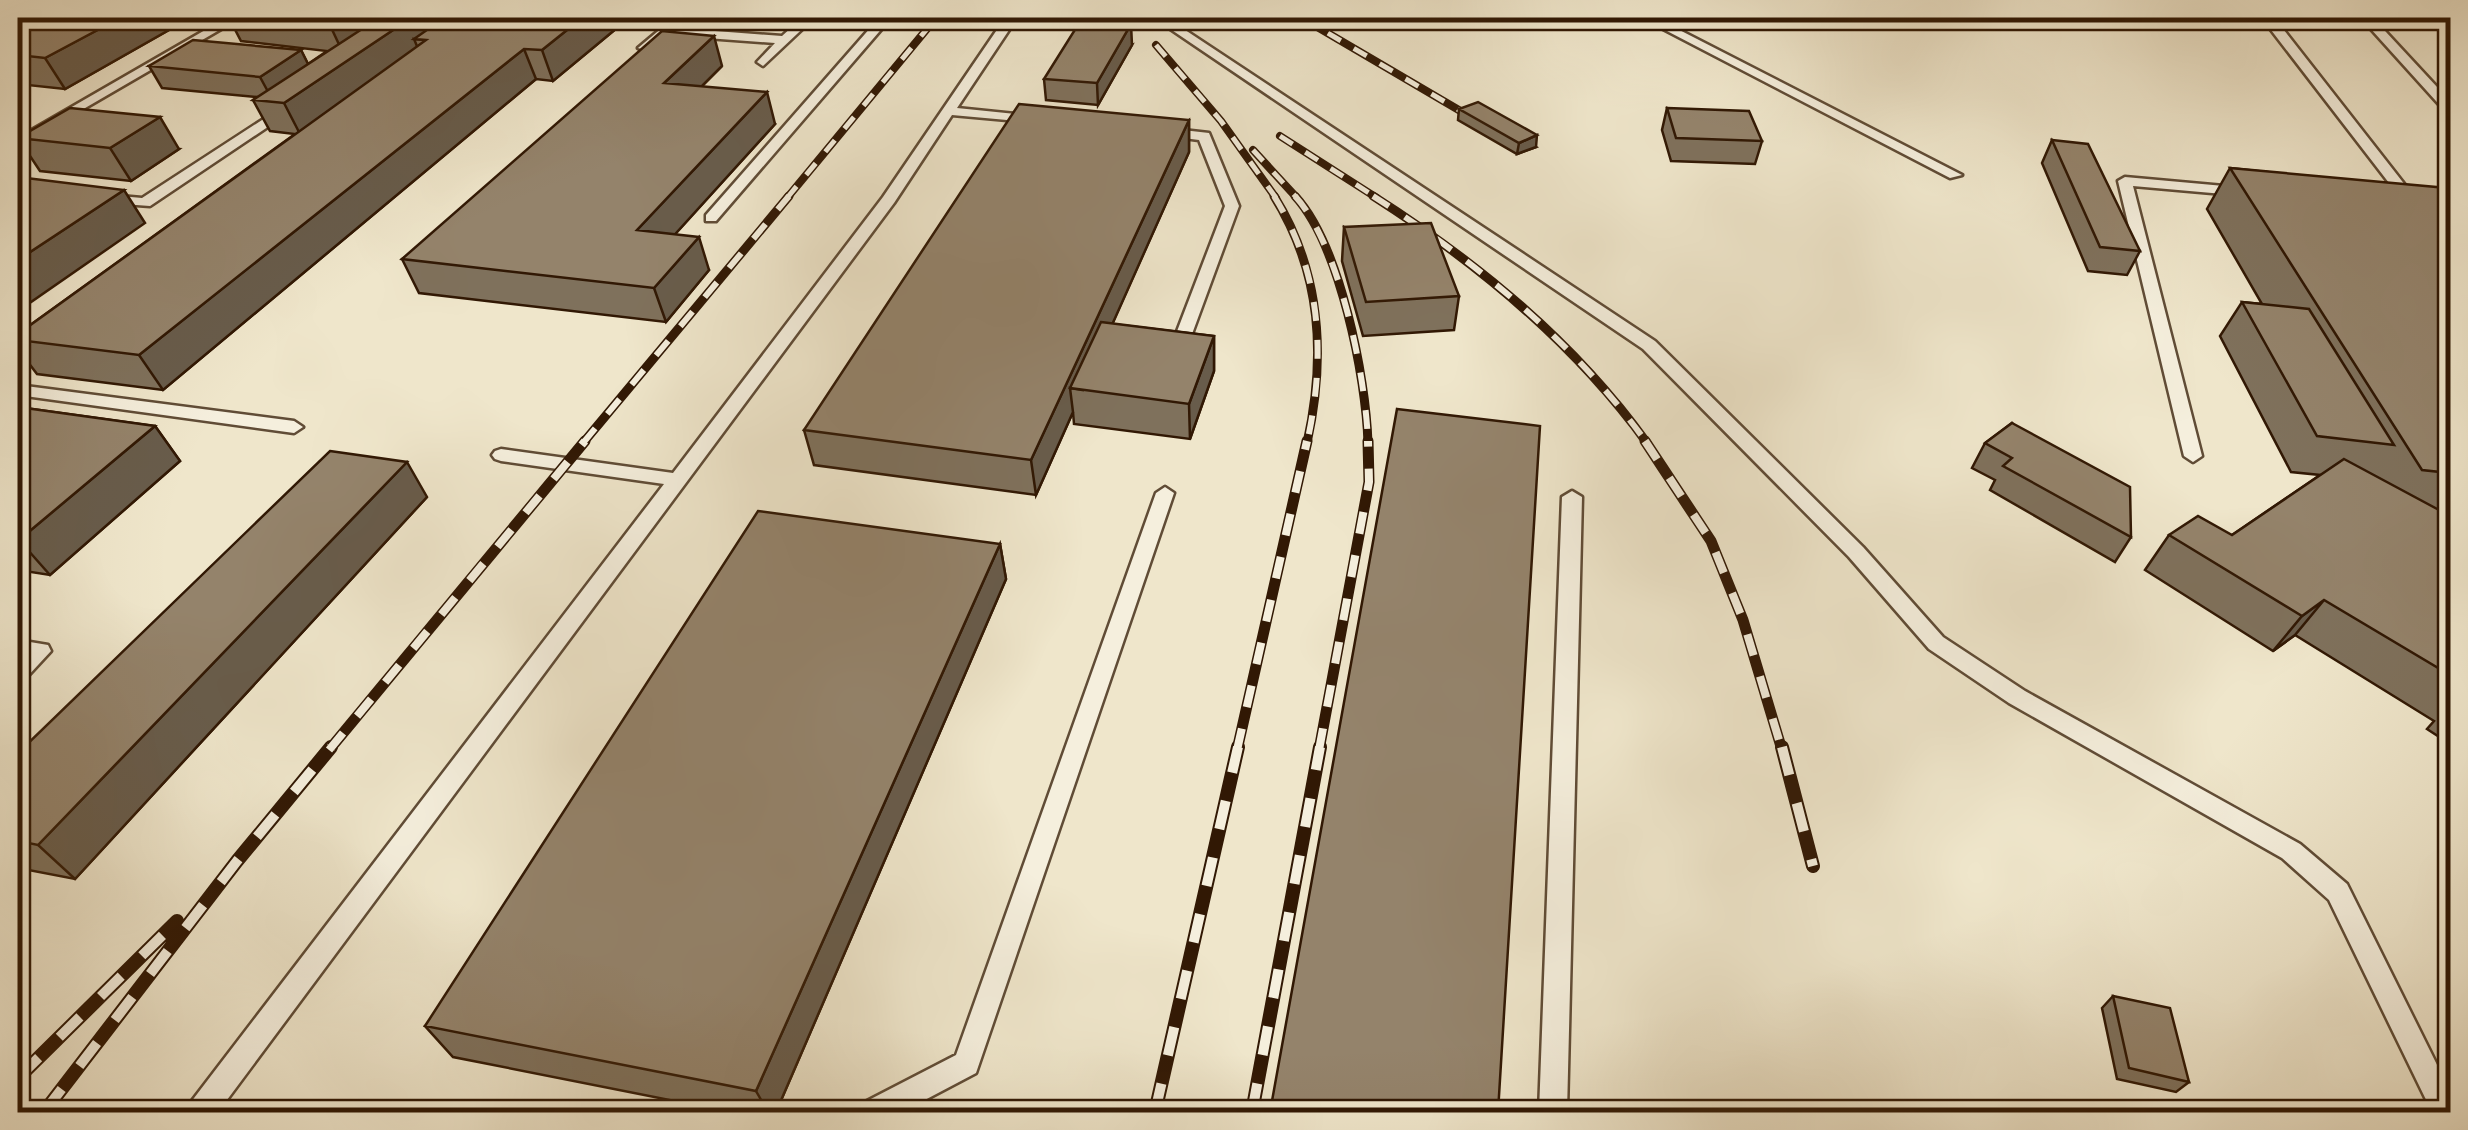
<svg xmlns="http://www.w3.org/2000/svg" width="2468" height="1130" viewBox="0 0 2468 1130" font-family="'Old Standard TT',serif">
  <style>
    .lines { fill: none; stroke-linecap: round; stroke-linejoin: round }
    .service-casing { stroke: #604c36; stroke-width: 5 }
    .service { fill: #f5efdd; fill-rule: evenodd }
    .rail-far3-casing { stroke: #311804; stroke-width: 8 }
    .rail-far2-casing { stroke: #311804; stroke-width: 9 }
    .rail-far1-casing { stroke: #311804; stroke-width: 11 }
    .rail-casing { stroke: #311804; stroke-width: 14 }
    .rail-far3 { stroke: #f5efdd; stroke-width: 5; stroke-dasharray: 15; stroke-linecap: butt }
    .rail-far2 { stroke: #f5efdd; stroke-width: 6; stroke-dasharray: 19; stroke-linecap: butt }
    .rail-far1 { stroke: #f5efdd; stroke-width: 8; stroke-dasharray: 22; stroke-linecap: butt }
    .rail { stroke: #f5efdd; stroke-width: 10; stroke-dasharray: 29; stroke-linecap: butt }
    .wall { fill: #7f715c; stroke: #311804; stroke-width: 2.5 }
    .shaded-wall { fill: #685c4b; stroke: #311804; stroke-width: 2.5 }
    .building { fill: #94836b; stroke: #311804; stroke-width: 2.5 }
  </style>
  <rect width="100%" height="100%" fill="#efe6cb"/>
  <filter id="stains"><feTurbulence type="fractalNoise" baseFrequency=".002" numOctaves="4"/><feColorMatrix values="0 0 0 0 .2 0 0 0 0 .09 0 0 0 0 .02 0 0 0 .5 -.17"/></filter>
  <radialGradient id="worn" r=".72"><stop offset=".6" stop-color="#630" stop-opacity="0"/><stop offset="1" stop-color="#630" stop-opacity=".3"/></radialGradient>
  <g class="lines">
    <defs>
      <path id="service" d="M226,18H240L18,147V138Z
        M802,18H814L763,66L757,62L775,43L666,35L648,51L638,48L663,27L782,36Z
        M879,18H891L716,221H706V215Z
        M1005,18H1017L957,108L1036,116L1041,117V123L952,115L894,203L218,1112H187L191,1102L664,484L501,461L495,459L492,455L495,451L501,449L673,473L883,197Z
        M1154,18H1167L1655,341L1863,547L1943,637L2025,691L2300,844L2347,884L2450,1091V1112H2432L2329,900L2282,858L2009,703L1929,649L1849,557L1643,349Z
        M1642,18H1656L1962,175L1950,178Z
        M2256,18L2276,20L2416,199V205H2406L2268,26Z
        M2361,18H2373L2450,101V112L2445,111Z
        M2394,18H2450V24L2400,22Z
        M285,105L292,109L290,112L150,206L109,203L102,199L109,195L142,198Z
        M1165,128L1209,133L1239,206L1192,334L1184,339L1176,334L1225,206L1199,140L1160,135L1158,132Z
        M2125,177L2246,188L2253,192L2246,196L2133,186L2202,456L2193,462L2184,456L2118,181Z
        M18,385L294,421L303,427L294,433L18,395Z
        M1165,487L1174,493L976,1073L902,1112H861L865,1102L956,1055L1156,493Z
        M1572,491L1582,497L1567,1112H1539L1562,497Z
        M18,640L48,645L51,651L26,678L18,680V659L21,656H18Z"/>
    </defs>
    <!-- service casing -->
    <use href="#service" class="service-casing"/>
    <!-- service -->
    <use href="#service" class="service"/>
    <defs>
      <path id="rail-far3" d="M1302,18L1469,116
        M1156,45L1221,121L1276,198
        M1280,136L1377,198
        M1253,150L1297,198
        M787,198L936,18"/>
      <path id="rail-far2" d="M1274,196C1322,273 1326,357 1307,443
        M1295,196C1340,245 1366,377 1368,443
        M1373,196C1478,263 1574,342 1647,443
        M18,362L48,340
        M583,443L789,196"/>
      <path id="rail-far1" d="M1645,441L1711,541L1743,620L1782,750
        M329,750L585,441
        M1237,750L1307,441
        M1319,750L1369,482L1368,441"/>
      <path id="rail" d="M1782,747L1813,866
        M18,1078L177,921
        M44,1112L237,861L331,747
        M1155,1112L1238,747
        M1252,1112L1320,747"/>
    </defs>
    <!-- rail-far3 casing -->
    <use href="#rail-far3" class="rail-far3-casing"/>
    <!-- rail-far2 casing -->
    <use href="#rail-far2" class="rail-far2-casing"/>
    <!-- rail-far1 casing -->
    <use href="#rail-far1" class="rail-far1-casing"/>
    <!-- rail casing -->
    <use href="#rail" class="rail-casing"/>
    <!-- rail-far3 -->
    <use href="#rail-far3" class="rail-far3"/>
    <!-- rail-far2 -->
    <use href="#rail-far2" class="rail-far2"/>
    <!-- rail-far1 -->
    <use href="#rail-far1" class="rail-far1"/>
    <!-- rail -->
    <use href="#rail" class="rail"/>
  </g>
  <!-- wall -->
  <path class="wall" d="M18,18H190L65,89L18,84Z
    M229,18H437L438,22L629,18L553,81L536,79L163,390L37,374L18,349V334L295,134L270,131L253,100L257,97L162,88L149,66L301,50L308,64L327,51L241,41Z
    M1132,45L1098,105L1046,100L1044,79Z
    M722,66L702,86L775,124L675,234L709,270L666,322L419,293L402,259Z
    M1667,108L1762,141L1755,164L1671,161L1662,130Z
    M1459,109L1536,147L1517,154L1458,120Z
    M1189,120V152L1112,324L1214,336V371L1190,439L1074,424L1073,412L1036,495L814,465L804,430Z
    M18,138L179,149L131,181L40,171Z
    M2052,140L2140,251L2127,275L2088,271L2042,163Z
    M2230,168L2450,192V744L2427,729L2434,721L2295,635L2273,651L2145,570L2169,535H2232L2320,475L2291,472L2220,336L2242,302L2262,304L2207,209Z
    M1344,227L1459,296L1454,330L1363,336L1342,261Z
    M18,407L155,426L180,461L50,575L18,570Z
    M2012,423L2131,537L2115,562L1990,490L1995,480L1972,468L1985,443Z
    M427,497L75,879L18,868V753Z
    M1000,544L1006,579L776,1112H730L453,1057L425,1026Z
    M2113,996L2189,1082L2176,1092L2117,1079L2102,1008Z"/>
  <!-- shaded-wall -->
  <path class="shaded-wall" d="M120,18H190L65,89L45,58Z
    M338,18H382L343,53L329,23Z
    M411,18H437L443,34L426,40L414,39L419,51L300,134L284,103Z
    M582,18H629L553,81L542,50Z
    M1131,24L1132,45L1098,105L1097,83Z
    M714,36L722,66L674,114L664,83Z
    M524,49L536,79L163,390L139,355Z
    M301,50L312,72L272,99L260,77Z
    M767,92L775,124L649,263L637,230Z
    M160,117L179,149L131,181L110,148Z
    M1189,120V152L1083,390L1070,388L1073,412L1036,495L1031,460Z
    M1537,135L1536,147L1517,154L1519,143Z
    M124,190L145,223L18,311V260Z
    M699,237L709,270L666,322L654,288Z
    M1214,336V371L1190,439L1189,404Z
    M155,426L180,461L50,575L19,540Z
    M407,462L427,497L75,879L38,845Z
    M1000,544L1006,579L776,1112H768L756,1091Z
    M2324,600L2295,635L2273,651L2302,616Z"/>
  <!-- building -->
  <path class="building" d="M18,18H120L45,58L18,55Z
    M282,18H338L329,23Z
    M379,18H411L284,103L253,100Z
    M444,18H582L542,50L524,49L139,355L18,340V334L426,40L414,39Z
    M1081,20L1131,24L1097,83L1044,79Z
    M662,31L714,36L664,83L767,92L637,230L699,237L654,288L402,259Z
    M193,40L301,50L260,77L149,66Z
    M1478,102L1537,135L1519,143L1459,109Z
    M1019,104L1189,120L1031,460L804,430Z
    M70,108L160,117L110,148L18,138Z
    M1667,108L1749,111L1762,141L1676,138Z
    M2052,140L2088,144L2140,251L2100,247Z
    M2230,168L2447,188L2450,192V473L2422,470Z
    M18,177L124,190L18,260Z
    M1431,223L1459,296L1366,302L1344,227Z
    M2242,302L2309,309L2394,445L2317,436Z
    M1101,322L1214,336L1189,404L1070,388Z
    M18,407L155,426L19,540H18Z
    M1397,409L1540,426L1498,1112H1270Z
    M2012,423L2130,487L2131,537L2003,466L2012,458L1985,443Z
    M330,451L407,462L38,845L18,841V753Z
    M2344,459L2441,511L2450,504V675L2324,600L2302,616L2169,535L2198,516L2232,535Z
    M758,511L1000,544L756,1091L425,1026Z
    M2113,996L2170,1008L2189,1082L2129,1068Z"/>
  <!-- margin -->
  <rect width="2468" height="1130" fill="none" stroke="#efe6cb" stroke-width="60"/>
  <rect x="20" y="20" width="2428" height="1090" fill="none" stroke="#311804" stroke-width="5"/>
  <rect x="30" y="30" width="2408" height="1070" fill="none" stroke="#311804" stroke-width="2.5"/>
  <rect width="100%" height="100%" filter="url(#stains)"/>
  <rect width="100%" height="100%" fill="url(#worn)"/>
</svg>
